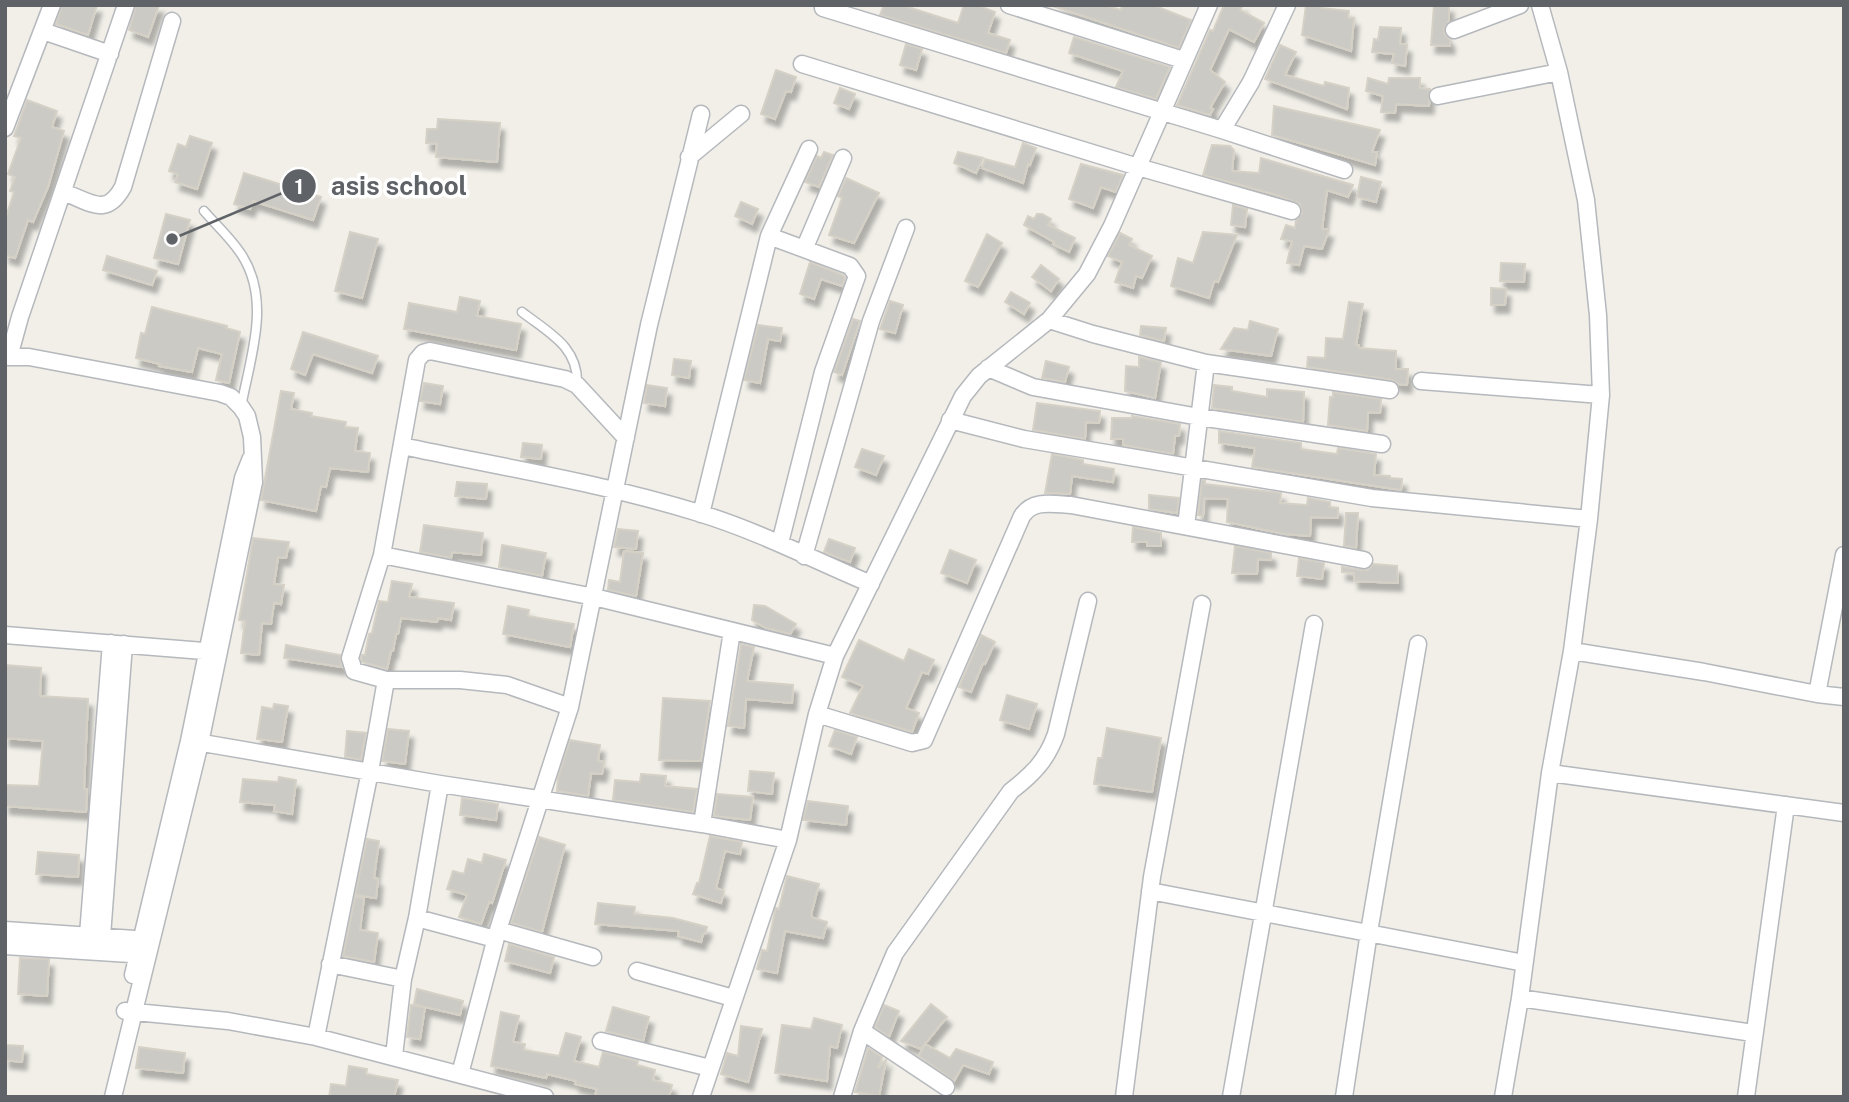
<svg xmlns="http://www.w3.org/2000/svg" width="1849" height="1102" viewBox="0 0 1849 1102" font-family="'Public Sans',sans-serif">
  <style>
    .building { fill: #cccac5; stroke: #d6d1c6; stroke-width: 2; filter: url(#shadow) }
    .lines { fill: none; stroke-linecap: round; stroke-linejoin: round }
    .service-casing { stroke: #b5b8bc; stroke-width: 11 }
    .minor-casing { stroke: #b5b8bc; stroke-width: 19 }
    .service { stroke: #fff; stroke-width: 8 }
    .minor { stroke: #fff; stroke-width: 16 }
    .leader { fill: none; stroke: #5f6368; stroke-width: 2.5 }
    .callout-dot { fill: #5f6368; stroke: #fff; stroke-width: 2.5 }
    .mark-label { font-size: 21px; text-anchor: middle; font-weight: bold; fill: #fff }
    .callout-label { font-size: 26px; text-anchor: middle; font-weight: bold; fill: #5f6368; stroke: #fff; stroke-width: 7; stroke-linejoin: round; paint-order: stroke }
  </style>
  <defs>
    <filter id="shadow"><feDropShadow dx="4.5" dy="8" stdDeviation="2" flood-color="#0004"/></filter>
  </defs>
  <rect width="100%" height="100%" fill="#f1efe8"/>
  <!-- building -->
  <path class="building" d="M62,5H97L88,35L56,24Z
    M136,5H159L148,37L129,30Z
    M884,5H902L958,23L964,5H977L995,12L988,33L1010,40L1006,53L880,15Z
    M1050,5H1105L1121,10L1122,5H1153L1191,20L1179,48Z
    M1224,5H1243L1240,10L1264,23L1254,42L1229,29L1210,70L1225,82L1210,108L1213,109L1210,115L1177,105L1210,30L1213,31Z
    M1306,5H1321V8L1349,11L1348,18H1354L1351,51L1302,35Z
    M1434,5H1449V21L1444,29L1445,34L1450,40V46L1431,45Z
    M1380,27L1401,28L1400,44L1407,45L1405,66L1392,63L1394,54L1372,52L1374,39L1378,40Z
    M1074,37L1170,67L1156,99L1116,87L1123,71L1069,53Z
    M906,44L922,49L916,70L900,65Z
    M1280,45L1296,52L1285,75L1324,86L1325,82L1349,88L1347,109L1265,79Z
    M776,70L796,77L791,92L786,91L775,119L761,114Z
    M1368,78L1388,84L1389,78H1420V88L1430,89L1429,106L1396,104L1395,113L1381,112L1383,96L1366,91Z
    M840,88L855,94L849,109L834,103Z
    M27,100L57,111L52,127L64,131L48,187L33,222L28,220L15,258L5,255V220L14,192L10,191L15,177L8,174L21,138L14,136Z
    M1274,106L1380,130L1372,152H1377L1375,165L1272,135Z
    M438,119L500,123L497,162L436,157L437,144L426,143L427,129H437Z
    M190,136L212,143L197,189L175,182L178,174L169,171L178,144L186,147Z
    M1023,143L1036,148L1030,165L1028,164L1023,183L982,168L985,159L1015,167Z
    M1212,145L1230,146L1234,150L1232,171L1259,173L1261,158L1353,185L1348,197L1327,190L1322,229L1329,230L1322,249L1304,246L1299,265L1287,263L1292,241L1281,239L1286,225L1295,228L1296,220L1302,213L1300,204L1273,194L1203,175Z
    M824,152L833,155L819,187L805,182L817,156L821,158Z
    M958,152L983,158L976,173L954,163Z
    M1081,164L1123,175L1116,192L1101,187L1093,208L1069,199Z
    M244,173L321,197L313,220L253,201L250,209L234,204Z
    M1361,177L1381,182L1376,202L1357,197Z
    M846,178L879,193L854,243L829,235L842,198L838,196Z
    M741,202L758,209L752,224L735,216Z
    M1233,205L1247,209L1245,227L1231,225Z
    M166,214L190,220L178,264L154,258Z
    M1037,214H1042L1051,219L1048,225L1075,238L1069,252L1053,244L1054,242L1024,225L1028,216L1034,219Z
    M350,232L378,239L362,298L335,291Z
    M1203,232L1237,235L1218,282L1214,281L1209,298L1171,286L1178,258L1193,263Z
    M1120,233L1132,239L1129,245L1152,256L1142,278L1136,276L1133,288L1115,282L1122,262L1108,256Z
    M987,234L1002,243L978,287L965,281Z
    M107,256L157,271L152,285L103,270Z
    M810,262L843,275L845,278L842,286L821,279L814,299L800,294Z
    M1501,263L1525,264L1524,282L1500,281Z
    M1041,265L1059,279L1051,291L1032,277Z
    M1491,288L1506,289L1505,305H1491Z
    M1011,292L1030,303L1024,314L1005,302Z
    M460,297L480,301L477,316L521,324L516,350L404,329L409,303L457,312Z
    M890,301L903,305L895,333L880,329Z
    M1349,302L1363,304L1356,345H1359V348L1396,351V369H1408L1407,385L1398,384L1392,380L1307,367L1308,357L1325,358L1326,338L1343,339Z
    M152,307L227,326L226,328L240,332L229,383L216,380L222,354L198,348L192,372L159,366L160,364L136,358L141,333L145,334Z
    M853,319L860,321L842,375L834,372Z
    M1250,321L1278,329L1271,356L1221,349L1234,328L1248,330Z
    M758,325L782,328L780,341L768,339L760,383L744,380Z
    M1141,326L1166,328L1164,341L1140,335Z
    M303,332L378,356L372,373L313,354L305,375L291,369Z
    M1139,357L1161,362L1155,398L1125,391L1126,366L1139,367Z
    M674,359L691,361L689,378L672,375Z
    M1046,361L1069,367L1065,382L1042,378Z
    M424,383L443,386L440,404L420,401Z
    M647,385L667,388L665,406L644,403Z
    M1214,385L1232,387V391L1267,397V389L1304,392L1303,422L1212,408Z
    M281,391L294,393L291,409L312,413L311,416L346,422L345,427L358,428L355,451L370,453L368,472L330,468L326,487L321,486L316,511L261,500Z
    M1333,392L1381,399L1380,413L1368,412L1367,431L1328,425L1330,397H1333Z
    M1037,403L1100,411L1099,423L1086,422L1085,439L1033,430Z
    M1132,416L1180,424L1179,436H1175L1173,454L1123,445V439H1111L1112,418H1132Z
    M1219,431L1301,443V449L1337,454L1338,448L1376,454L1374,475L1390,476V478L1402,479L1401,490L1252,467L1255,448L1219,443Z
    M523,443L542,445L541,459L521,457Z
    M862,449L884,456L876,475L855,467Z
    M1052,454L1083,460V464L1114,469L1113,482L1072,476L1070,494L1045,493Z
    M1202,480H1205V484L1281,493L1280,503L1307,505L1308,498L1330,502V507L1338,508V518L1311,517L1310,536L1284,534L1227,522L1228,499L1204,498L1203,516L1198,515Z
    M457,482L487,484L486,499L455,496Z
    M1149,495L1179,498L1177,513L1149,509Z
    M1346,513H1358L1356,548L1344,546Z
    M424,525L483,533L481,555L452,552L451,558L420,552Z
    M1133,527L1161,533V546H1147V542H1132Z
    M618,529L638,531L636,549L614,547Z
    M253,538L289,542L286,558L278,557L274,584L284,585L281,604L274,603L271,624L262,623L259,655L241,653L245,621L239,620Z
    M829,539L855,548L850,562L824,552Z
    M502,545L546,553L542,576L499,567Z
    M1235,546L1271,553V560L1258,559L1257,574L1232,573Z
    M950,550L976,560L967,583L941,573Z
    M624,551L643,553L636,596L608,590L609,580L620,582Z
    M1299,558L1324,563L1322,579L1297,576Z
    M1373,564L1397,566L1398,583L1354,581V573L1342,572V567L1363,570H1368Z
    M392,581L412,584L409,597L454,603L451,620L438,618L437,622L401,618L398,634H396L393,651H391L387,669L362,662L361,658L362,655H365L369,634L372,633L379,601L388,602Z
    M754,605L765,606L796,624L790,634L766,628L752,620Z
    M508,606L529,610L528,616L574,624L570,647L503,634Z
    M981,635L995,642L985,664L983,663L971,692L959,687Z
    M859,640L904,661L909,649L934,660L928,674L922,672L906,708L919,713L912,732L850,713L863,686L842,677Z
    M741,644L754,647L747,681L793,685L792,703L746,699L744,728L728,726Z
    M286,645L340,655L342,667L284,658Z
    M5,665L41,668L40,696L88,699L84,789H87L86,812L5,806V785L39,786L43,741L5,738Z
    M1007,695L1037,704L1029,729L1000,720Z
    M663,698L710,701L701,761L659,760Z
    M274,704L288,706L282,742L257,739L262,707L273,709Z
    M1107,728L1161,738L1152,792L1094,784L1098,758H1102Z
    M388,729L409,731L405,764L382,761Z
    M835,730L857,737L851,754L829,746Z
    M347,731L366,733L361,760L345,757Z
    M570,740L600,745L598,761L604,762L602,774L591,773L588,796L557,791L558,777Z
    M750,771L774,773L772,794L748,791Z
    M641,774L666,776L665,786L697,789L693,812L613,800L615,780L640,782Z
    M279,777L296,780L292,814L274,811L275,805L240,802L243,779L278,782Z
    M717,794L753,797L750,820L714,816Z
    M462,798L498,804L496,820L460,815Z
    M808,801L848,806L846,825L803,820Z
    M710,836L742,842L740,854L725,851L716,888L724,891L721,903L693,894L697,883H699Z
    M539,837L565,845L542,932L511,923Z
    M367,839L379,841L374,878L378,879L376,898L355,895Z
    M38,852L79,855L78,877L36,874Z
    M484,854L506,860L492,903L489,902L481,924L459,917L467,895L447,889L453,871L464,874L468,859L482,863Z
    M787,876L819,884L811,915L813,918L827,922L823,938L785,931L777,973L757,969L762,950L767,951L775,911L776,908L779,909Z
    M355,897L364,898L360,930L378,933L374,962L343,956Z
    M598,903L635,907L634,914L673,918L707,927L705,934H703L701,942L678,936L679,931L595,924Z
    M509,944L554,957L550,973L505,961Z
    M20,958L49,959L47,996L18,994Z
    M417,989L463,1001L460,1015L425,1007L420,1039L407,1037L411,1005L424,1007L414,1004Z
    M931,1004L947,1017L921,1049L901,1041Z
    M884,1005L899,1011L889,1037L875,1027Z
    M613,1007L649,1017L643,1041L606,1031Z
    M501,1012L519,1016L513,1042L525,1044L524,1050L559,1056L566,1033L581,1037L574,1061L599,1067L603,1052L638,1061L637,1065L655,1070L653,1080L672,1085L669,1097H604L595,1095L597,1089L575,1084L576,1081L547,1074L546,1078L491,1066Z
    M814,1018L842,1025L837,1048L830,1046L827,1081L775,1073L782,1025L811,1029Z
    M741,1026L762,1029L748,1082L721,1074L727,1053L738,1056Z
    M925,1044L950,1058L956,1049L993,1062L989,1074L963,1065L954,1081L919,1056Z
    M5,1045L23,1046L22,1062L5,1060Z
    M139,1047L185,1053L183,1073L136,1068Z
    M868,1048L882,1057L878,1068L886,1060L879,1096L855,1092Z
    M349,1066L367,1069L366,1074L398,1080L394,1097H329L331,1084L346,1086Z"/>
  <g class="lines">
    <defs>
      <path id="service" d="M204,211C216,225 233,240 243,257C271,303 250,358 241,407
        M522,312C549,333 579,347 577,385"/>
      <path id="minor" d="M1009,5L1183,60
        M823,8L1222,130L1344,170
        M1454,30L1520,5
        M43,31L110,54
        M802,64L1138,167L1292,211
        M1438,96L1559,72
        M5,128L52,5
        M1222,130L1251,82L1287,5
        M689,157L741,114
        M63,192C91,202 106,218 123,187L172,21
        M805,247L843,158
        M1049,320L1093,334L1206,363L1390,390
        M5,357H29L220,393L231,397L241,407L247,416L252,437L254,482L200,743L113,1097
        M9,357L20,317L126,5
        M988,368L1033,387L1199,417L1382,444
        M1421,381L1601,395
        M950,420L1024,439L1372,498L1589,519
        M402,446C501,467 602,483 699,513C758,531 814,560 871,584
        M701,514L769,236
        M1186,526L1206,363
        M780,543L823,372L857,276L850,266L769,236L809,149
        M382,555L594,597L835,656
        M804,556L871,321L906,228
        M5,635L216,652
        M1572,651L1704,672L1817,694L1844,697
        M1817,694L1844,555
        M570,707L507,685L460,680H386L354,671L350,658L382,555L417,360L423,353L430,351L565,379L577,385L626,438
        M817,714L912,743L924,740L1022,516C1033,499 1053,504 1071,505L1364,560
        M191,741L440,784L702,824L788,840
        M1550,773L1844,813
        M702,824L732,631
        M1150,891L1524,963
        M417,918L495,939
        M5,930L149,940
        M498,930L593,957
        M88,935L111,643
        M102,936L124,644
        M5,946L146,955
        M330,964L403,979
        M637,971L733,998
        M133,975L189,741L243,478L251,458
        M1520,998L1753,1033
        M125,1011L228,1021L316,1037L545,1097
        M862,1031L946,1087
        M316,1037L370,771L386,680
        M601,1041L710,1068
        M394,1056L403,979L417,918L440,784
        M460,1074L498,930L570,707L649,325L701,114
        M701,1097L788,840L817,714L835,656L963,396L979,376L1049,320L1087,274L1112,226L1209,5
        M842,1097L862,1031L895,953L1011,791C1032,775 1047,760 1056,734L1088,601
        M1124,1097L1152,877L1202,604
        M1231,1097L1314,624
        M1344,1097L1369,932L1418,644
        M1503,1097L1520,998L1550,773L1572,651L1589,519L1601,395L1598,315L1586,200L1559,72L1540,5
        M1746,1097L1786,805"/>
    </defs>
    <!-- service casing -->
    <use href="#service" class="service-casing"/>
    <!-- minor casing -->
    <use href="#minor" class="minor-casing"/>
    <!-- service -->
    <use href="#service" class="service"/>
    <!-- minor -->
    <use href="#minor" class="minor"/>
  </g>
  <!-- callouts -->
  <path class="leader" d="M172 239L299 186"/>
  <g class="callout-dot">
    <circle cx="172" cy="239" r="7"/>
    <circle cx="299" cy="186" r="18"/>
  </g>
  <g class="mark-label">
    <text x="299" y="194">1</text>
  </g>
  <g class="callout-label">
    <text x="399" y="195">asis school</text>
  </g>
  <!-- border -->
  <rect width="1849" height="1102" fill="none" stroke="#5f6368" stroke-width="14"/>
</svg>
